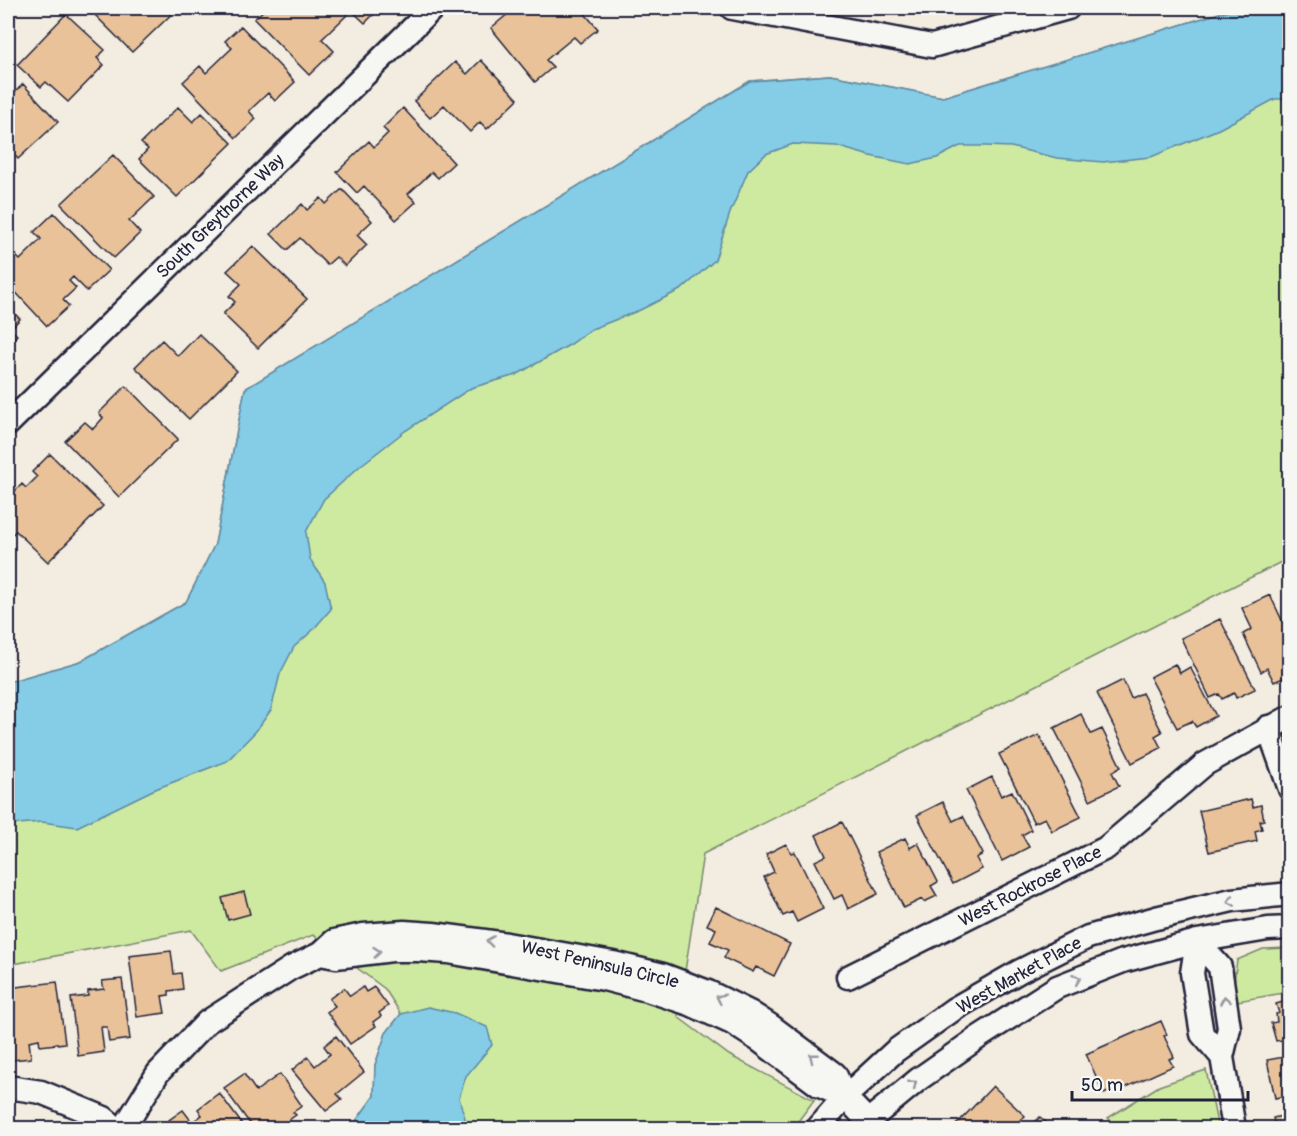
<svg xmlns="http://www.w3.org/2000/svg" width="1297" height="1136" viewBox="0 0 1297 1136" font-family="Pangolin,sans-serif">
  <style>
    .green { fill: #ceeaa0; stroke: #78866e; stroke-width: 1.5 }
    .water { fill: #85cce6; stroke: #5d88a2; stroke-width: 1.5 }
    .building { fill: #e9c299; stroke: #22223b; stroke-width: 1.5 }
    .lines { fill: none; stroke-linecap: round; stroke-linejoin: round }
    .minor-casing { stroke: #22223b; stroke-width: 27 }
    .minor { stroke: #f6f6f2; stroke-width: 22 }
    .oneway { stroke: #9797a0 }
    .labels { text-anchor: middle; stroke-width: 5; stroke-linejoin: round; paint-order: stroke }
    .street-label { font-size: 18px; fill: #22223b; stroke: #f6f6f2 }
  </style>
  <rect width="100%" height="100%" fill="#f3ece0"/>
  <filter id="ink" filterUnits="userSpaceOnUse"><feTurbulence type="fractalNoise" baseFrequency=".0167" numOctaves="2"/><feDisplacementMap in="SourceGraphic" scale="12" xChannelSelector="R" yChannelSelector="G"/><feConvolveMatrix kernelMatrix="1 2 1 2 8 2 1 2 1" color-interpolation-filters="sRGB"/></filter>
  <g filter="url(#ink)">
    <!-- green -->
    <path class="green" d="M883,8H965L927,16Z
      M1236,8H1289V558L703,854L678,1017L729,1055L814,1100L793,1128H351L374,1096L375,1065L386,1033L401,1014L385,989L313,935L221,971L191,930L8,965V682L81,661L186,602L215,544L245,389L750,81L830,75L943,97Z
      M1289,948V992L1238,1001L1234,982L1237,960L1263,949Z
      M1206,1070L1218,1128H1118L1108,1118L1159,1086Z"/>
    <!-- water -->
    <path class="water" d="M1236,8H1289V99H1275L1219,129L1151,157L1103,162L1057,158L1011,147L985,146H960L937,158L910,164L870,156L836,146L793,144L766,154L748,171L730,213L715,260L682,289L640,310L592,329L571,344L516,375L471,388L405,431L360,466L324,499L306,532L310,559L325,582L331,609L312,631L294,647L280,674L271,710L256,731L227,761L153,790L77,827L42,822L18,824L8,827V682L81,661L186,602L215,544L245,389L750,81L830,75L943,97Z
      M428,1007L455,1013L487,1027L492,1045L466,1076L459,1098L468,1128H351L374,1096L375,1065L386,1033L401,1014Z"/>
    <!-- building -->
    <path class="building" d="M88,8H178L132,52Z
      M266,8H341L348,14L322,39L334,51L309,75L254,19Z
      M349,8H380L365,23Z
      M515,8H580L598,29L580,43L574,37L546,60L553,67L535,82L491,28Z
      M66,14L105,50L97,58L104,65L68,102L46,82L41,87L17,65Z
      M241,26L295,82L275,101L268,93L249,111L256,119L236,138L183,82L200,66L206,73L232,48L225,41Z
      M481,60L518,99L487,129L480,122L470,132L444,105L430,118L414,101L455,62L467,74Z
      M23,84L58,122L18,159L8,148V99Z
      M178,107L193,122L202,113L232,143L177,197L139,159L148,149L141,143Z
      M403,108L454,163L438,178L432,172L408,194L416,202L396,220L364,186L357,193L337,172L369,141L374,147L388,133L383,128Z
      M113,155L154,197L129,221L140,233L114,258L61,204Z
      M342,189L372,221L357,235L367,245L345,266L336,257L327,265L300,238L287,250L271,234L302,204L307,210L321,198L326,204Z
      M54,213L109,270L87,291L73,277L69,281L76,288L63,300L69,306L47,326L8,284V260L14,254L20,260L41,239L34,232Z
      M253,246L307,299L258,348L223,314L235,302L229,296L241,284L227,271Z
      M8,307L20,319L10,329L17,335L8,344Z
      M199,334L237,371L189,419L135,367L162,340L178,356Z
      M8,353L16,362L8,371Z
      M126,386L178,439L119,497L65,441L85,422L93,429L103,418L99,413Z
      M50,454L103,506L48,562L16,531L8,538V498L22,484L26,488L37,477L32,472Z
      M1270,595L1290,637V675L1274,682L1267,668L1261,672L1243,634L1252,629L1242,608Z
      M1220,619L1255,689L1236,698L1234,693L1222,699L1219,694L1210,698L1181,638Z
      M1175,664L1180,673L1190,667L1216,716L1196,727L1192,721L1177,728L1150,677Z
      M1123,680L1131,698L1142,693L1162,732L1155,736L1161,748L1132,763L1097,693Z
      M1081,714L1091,734L1102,729L1121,767L1112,772L1119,786L1090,800L1054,728Z
      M1039,735L1081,817L1052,831L1045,818L1034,823L999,754Z
      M992,777L1001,796L1012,791L1031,830L1022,835L1029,847L1002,861L966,790Z
      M1251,799L1253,807L1261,805L1264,820L1260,821L1262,829L1255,831L1257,841L1209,852L1199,811Z
      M943,802L953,821L963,816L983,854L976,858L982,869L953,884L917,815Z
      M842,822L878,894L848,909L842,895L834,899L815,861L826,856L816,835Z
      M905,838L910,848L918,843L938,882L931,886L937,896L924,902L922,899L904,908L876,852Z
      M786,844L791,853L795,852L823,909L797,922L792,912L783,916L764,877L774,872L766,854Z
      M244,892L250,914L228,920L222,898Z
      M716,907L790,944L774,976L756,967L753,972L724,958L728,950L710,942L716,929L707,925Z
      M171,951L174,974L181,973L183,989L169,991V995L162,996L165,1013L137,1017L129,956Z
      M122,979L130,1039L109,1042L107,1027H101L104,1052L78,1056L71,998L88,996V991L104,989L102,981Z
      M57,982L65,1043L40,1046L39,1039L29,1041L31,1058L12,1060L8,1023V988Z
      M363,987L366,992L374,987L388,1006L379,1013L381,1016L373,1022L376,1026L350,1044L327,1012L335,1006L329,999L344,988L350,996Z
      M1290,1000V1045L1283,1047L1282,1040L1276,1041L1271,1023L1277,1022L1276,1014L1279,1013L1276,1004Z
      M1161,1021L1167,1035L1164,1036L1174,1057L1169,1059L1173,1066L1122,1089L1121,1086L1104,1094L1086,1054Z
      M336,1036L364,1072L337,1094L342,1099L326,1111L292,1070L308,1057L315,1066L330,1054L324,1046Z
      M1290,1056V1103L1287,1104L1285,1096L1275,1098L1267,1060Z
      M244,1074L256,1091L280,1074L302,1106L293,1112L296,1115L289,1120L292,1124L285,1128H272L267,1122L257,1128H253L224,1088Z
      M993,1086L1025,1116L1013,1128H953Z
      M219,1093L245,1128H175L169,1120L183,1110L192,1122L202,1115L198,1109Z
      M1290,1114V1128H1275L1273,1118Z
      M1040,1117L1053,1128H1029Z"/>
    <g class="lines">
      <defs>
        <path id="minor" d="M732,8L932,46L1068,8
          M8,424L433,8
          M1268,727L1290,789
          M1197,941L1220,967L1229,1028L1222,1057L1234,1128
          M1197,941L1192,973L1202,1034L1222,1057
          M320,954L336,957L392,950H418L448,952L604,979L647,990L690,1004L732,1023L760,1041L820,1086L845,1097
          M848,977L1106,848L1205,764L1290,717
          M8,1087L41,1092L104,1118L116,1128
          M124,1128L158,1073L207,1022L291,968L320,954L334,941L363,935L404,932L433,934L507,944L613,963L663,975L708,992L751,1013L771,1026L835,1074L845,1097L868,1121L871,1128
          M818,1128L845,1097L895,1051L954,1009L1020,971L1088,937L1156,918L1232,900L1290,894
          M862,1128L868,1121L919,1079L979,1037L1057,987L1123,961L1197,941L1268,929L1290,928"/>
      </defs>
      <!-- minor casing -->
      <use href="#minor" class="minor-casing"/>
      <!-- minor -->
      <use href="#minor" class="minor"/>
    </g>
    <!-- one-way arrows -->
    <defs><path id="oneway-chevron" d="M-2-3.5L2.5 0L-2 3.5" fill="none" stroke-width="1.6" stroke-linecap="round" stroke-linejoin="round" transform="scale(1.5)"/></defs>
    <g class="oneway">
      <use href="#oneway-chevron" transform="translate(1231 901) rotate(170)"/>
      <use href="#oneway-chevron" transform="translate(490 941) rotate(-172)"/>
      <use href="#oneway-chevron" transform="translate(377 952) rotate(-6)"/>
      <use href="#oneway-chevron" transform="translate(1077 979) rotate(-21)"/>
      <use href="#oneway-chevron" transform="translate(720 998) rotate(-154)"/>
      <use href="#oneway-chevron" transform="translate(1225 1000) rotate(-99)"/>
      <use href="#oneway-chevron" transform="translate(813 1057) rotate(-142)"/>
      <use href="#oneway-chevron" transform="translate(913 1084) rotate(-39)"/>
    </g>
  </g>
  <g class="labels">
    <!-- street labels -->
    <g class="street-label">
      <text transform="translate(220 216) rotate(-44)" y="6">South Greythorne Way</text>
      <text transform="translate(1030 886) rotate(-27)" y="6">West Rockrose Place</text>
      <text transform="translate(600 964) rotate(13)" y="6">West Peninsula Circle</text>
      <text transform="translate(1019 975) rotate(-29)" y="6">West Market Place</text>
    </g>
  </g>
  <!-- margin -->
  <rect width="1297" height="1136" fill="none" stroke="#f6f6f2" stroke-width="30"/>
  <rect x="15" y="15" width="1267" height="1106" fill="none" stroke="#22223b" stroke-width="2" filter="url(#ink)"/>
  <!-- scale -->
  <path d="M1072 1091v9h176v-9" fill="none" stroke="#22223b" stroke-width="3"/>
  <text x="1081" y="1091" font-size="18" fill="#22223b" stroke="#f6f6f2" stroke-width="4.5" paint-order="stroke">50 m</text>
</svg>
